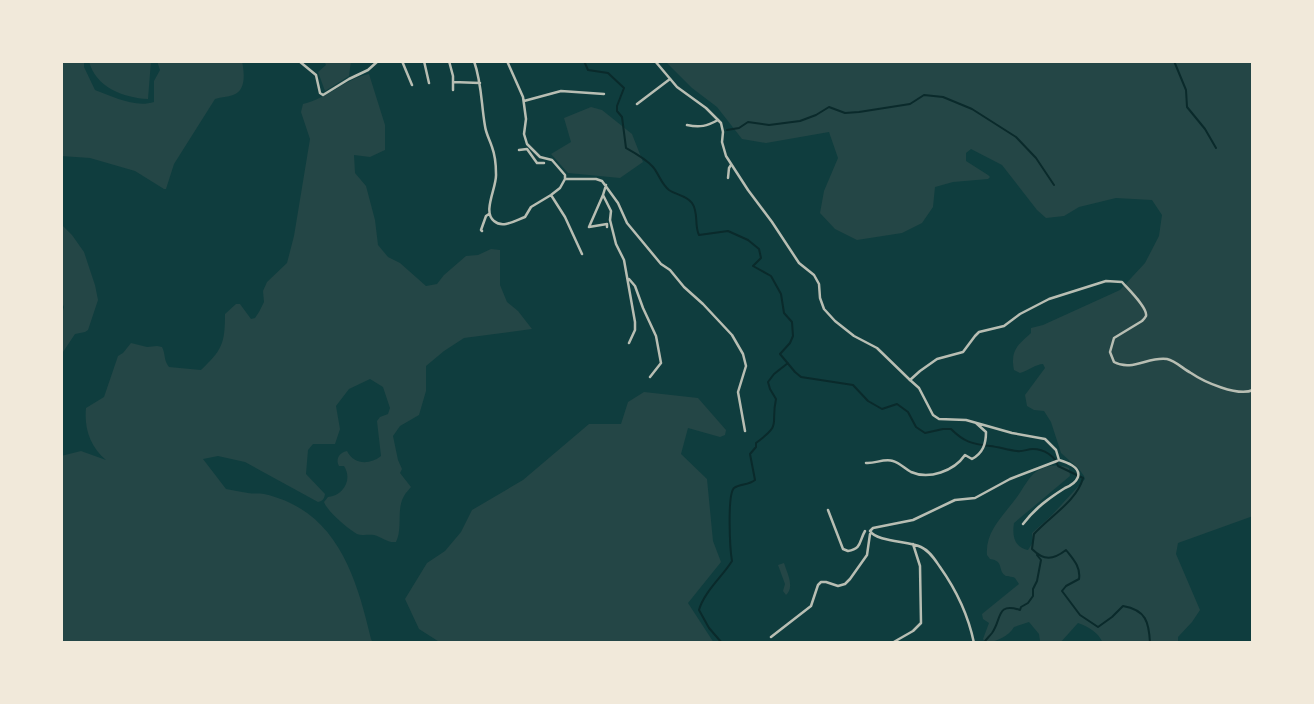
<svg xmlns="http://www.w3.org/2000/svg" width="1314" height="704" viewBox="0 0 1314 704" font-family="'Open Sans',sans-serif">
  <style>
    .green { fill: #244646 }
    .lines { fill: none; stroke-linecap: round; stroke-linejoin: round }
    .stream { stroke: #0a2a2b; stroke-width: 2 }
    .minor { stroke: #b8beb3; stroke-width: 2.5 }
    .tertiary { stroke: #b8beb3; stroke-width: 2.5 }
  </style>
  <rect width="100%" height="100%" fill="#0f3d3e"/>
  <!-- green -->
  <path class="green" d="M61,61H84V67L95,90C114,97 135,108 154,102V81L160,70L157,61H242C244,71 247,91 233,95C228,97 221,97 215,99L174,164L166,189H164L135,171L90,158L61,156Z
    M89,61H151L148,99C124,98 95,87 89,61Z
    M324,61H351L349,76L325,91L318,72L326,65Z
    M665,61H1253V516L1178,543L1176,554L1200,610L1192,622L1178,637V643H1103C1098,632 1089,627 1078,623L1060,643H1041L1040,641L1039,634L1029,622L1014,627C1009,636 996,642 986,643L983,639L989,623L983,619L982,614L1019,584L1015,578C1015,577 1006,576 1006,576C997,571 1005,561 990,559L987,555C985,531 1004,515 1017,497C1023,489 1029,476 1037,471C1048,465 1058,464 1069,468L1070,476L1014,523C1012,536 1014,547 1028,550L1033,542L1032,533L1051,516L1085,479L1084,476L1079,469L1061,453L1051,422L1044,411L1034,410L1027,406L1025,395L1045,368L1043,364C1036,364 1028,371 1020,373L1014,370C1010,350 1018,345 1031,333V328L1043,325L1120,290L1145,263L1159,236L1162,215L1152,200L1116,198L1079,207L1064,216L1046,218L1037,210L1002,165L971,149L966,153V161L988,175L990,177L988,179L953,182L935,187L933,207L922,223L902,233L857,240L835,229L820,213L824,191L838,158L829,132L766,143L742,139L717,107L692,88Z
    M369,74L385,125V150L370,157L354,155L355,173L366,186L375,220L378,245L388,257L400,263L426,286L437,284L444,275L466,256L478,255L491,249L500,250V285L507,302L518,311L532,329L464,338L444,351L426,366V391L419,415L400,426L393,436L398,460L402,469L400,473L411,487C409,490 406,492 404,496C396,510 403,528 396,542C387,543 382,537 374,535C368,534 363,536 357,534C348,529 327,511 324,502L328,497C343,496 353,480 344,466H339C335,459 340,452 347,451C354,465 370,465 381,456L377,421L380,417L388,414L390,408L383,387L370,379L349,389L336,406L340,429L335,444H313L308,450L306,474L325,494C324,499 323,501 318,502L245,462L218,456L203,459L226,489C233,490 240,492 248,493C253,494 259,493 264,494C336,510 356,575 371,639L373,643H61V456L81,451L106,460C90,447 84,428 86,408L104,397L118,356L123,353L131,343L147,347L157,346L162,347C166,355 163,359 169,367L201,370C222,350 225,344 225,314L236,304H240L251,319L255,318L259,312L264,302L263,291L267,282L287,263L294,236L310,139L301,112L303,104C328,98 345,79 369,74Z
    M591,107L602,110L632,134L643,162L620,178L568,173L551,154L571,142L564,118Z
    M61,224L72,235L84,252L95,285L98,300L88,330L85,332L75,334L61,355V317L64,307L61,300Z
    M644,392L698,398L726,430L725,435L720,437L688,428L681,454L707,479L713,541L721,562L688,603L714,643H441L419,629L405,599L427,563L445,551L461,532L472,510L523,480L589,424H621L628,402Z
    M784,563C787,573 795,587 786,595L783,591L785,584L778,565Z"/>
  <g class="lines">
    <!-- stream -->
    <path class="stream" d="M584,61L588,70L608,73L624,88L617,106V111L622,117L626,148C635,153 646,159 653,167C659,174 661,184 669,190C676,195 686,195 692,203C699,213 694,225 699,235L728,231L748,240L759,249L761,258L753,266L771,276L781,294L784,313L792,322L793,336L790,343L780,354L795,372L801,377L853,385L868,401L882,409L897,404L908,412L916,427L925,433L943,429H951C964,442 972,444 990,446C999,447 1008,450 1017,451C1023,452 1027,449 1033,449C1044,449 1055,456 1058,466L1083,478C1077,501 1049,517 1034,534L1032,549C1044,561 1053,560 1066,550C1073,559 1081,567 1079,579L1066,586L1062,591L1080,615L1098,627L1112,617L1123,606C1146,610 1149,622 1150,643
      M1174,61L1186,90L1187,107L1205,129L1216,148
      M727,130L739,128L748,122L769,125L800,121L816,115L829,107L845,113L859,112L910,104L924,95L943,97L972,109L1016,137L1036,158L1054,185
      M722,643L709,628L699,610C704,592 722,577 732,561C730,550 727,495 734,488C740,484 749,485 755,480L750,454L756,447V443C783,423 770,426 776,399L770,389L768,382L774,374L788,363
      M984,643C986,639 989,637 992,633C1002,619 996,602 1020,610L1021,607L1028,603L1033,596V589L1037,581L1041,560L1037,555"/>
    <!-- minor -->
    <path class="minor" d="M299,61L316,75L320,93L323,95L349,79L368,70L378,61
      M402,61L412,85
      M424,61L429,83
      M449,61L453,76V90
      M474,61C482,84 481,103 485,126C486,134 490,140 492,147C495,155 496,166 496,174C497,187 482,212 494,221C503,229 516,220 525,217L531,207L551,195L560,188L565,179V175L552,160L540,157L527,144L524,134L526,119L523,97L507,61
      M453,82L480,83
      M524,101L561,91L604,94
      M637,104L670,79
      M687,125C700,128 707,126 718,120
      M519,150L527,149L537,163H544
      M728,178L729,168L731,165
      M565,179H596L602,181L618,203L627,223L661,264L670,270L684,287L703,304L732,335L743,354L746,366L738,392L745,431
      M606,185L603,195L611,211L610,220L616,244L624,260L635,322V330L629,343
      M551,195L565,217L582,254
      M603,195L589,227L607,224V227
      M482,231L481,230L486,216L489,214
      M629,279L635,286L643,308L656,336L661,363L650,377
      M910,380L919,388L933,415L939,419L966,420L1012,433L1045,439L1056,450L1059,460L1057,461L1010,479L975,498L955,500L913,520L873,528L870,531C877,542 908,541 921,547C930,551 935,560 940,567C957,591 968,614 974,643
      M866,463C875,464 884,458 893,461C900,463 905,469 911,472C929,480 954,471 965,455L972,459C983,453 986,444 986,432L976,423
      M828,510L843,549L848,551C862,549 859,541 865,531
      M1023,524C1035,508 1049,498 1065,488C1070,486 1076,482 1078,477C1081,467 1066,462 1059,460
      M771,637L811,606L818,585L821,582H826L838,586L845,584L850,579L867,555L870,534
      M892,643L913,631L921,623L920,566L913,544
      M1022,643H1027"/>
    <!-- tertiary -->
    <path class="tertiary" d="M655,61L677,87L706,108L721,123L723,132L722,142L726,156L748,190L772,222L799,263L814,275L819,284L820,298L824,309L835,321L854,336L877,348L910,380L920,371L937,359L963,352L975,336L979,332L1004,326L1020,314L1049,299L1106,281L1122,282C1128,289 1148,308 1146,316C1145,318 1144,319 1142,321L1114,338L1110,352L1114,362C1132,372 1149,356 1167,359C1176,361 1183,369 1191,373C1204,382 1238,397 1253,390"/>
  </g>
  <!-- border -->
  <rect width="1314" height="704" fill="none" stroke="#f1e9da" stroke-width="126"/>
</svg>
